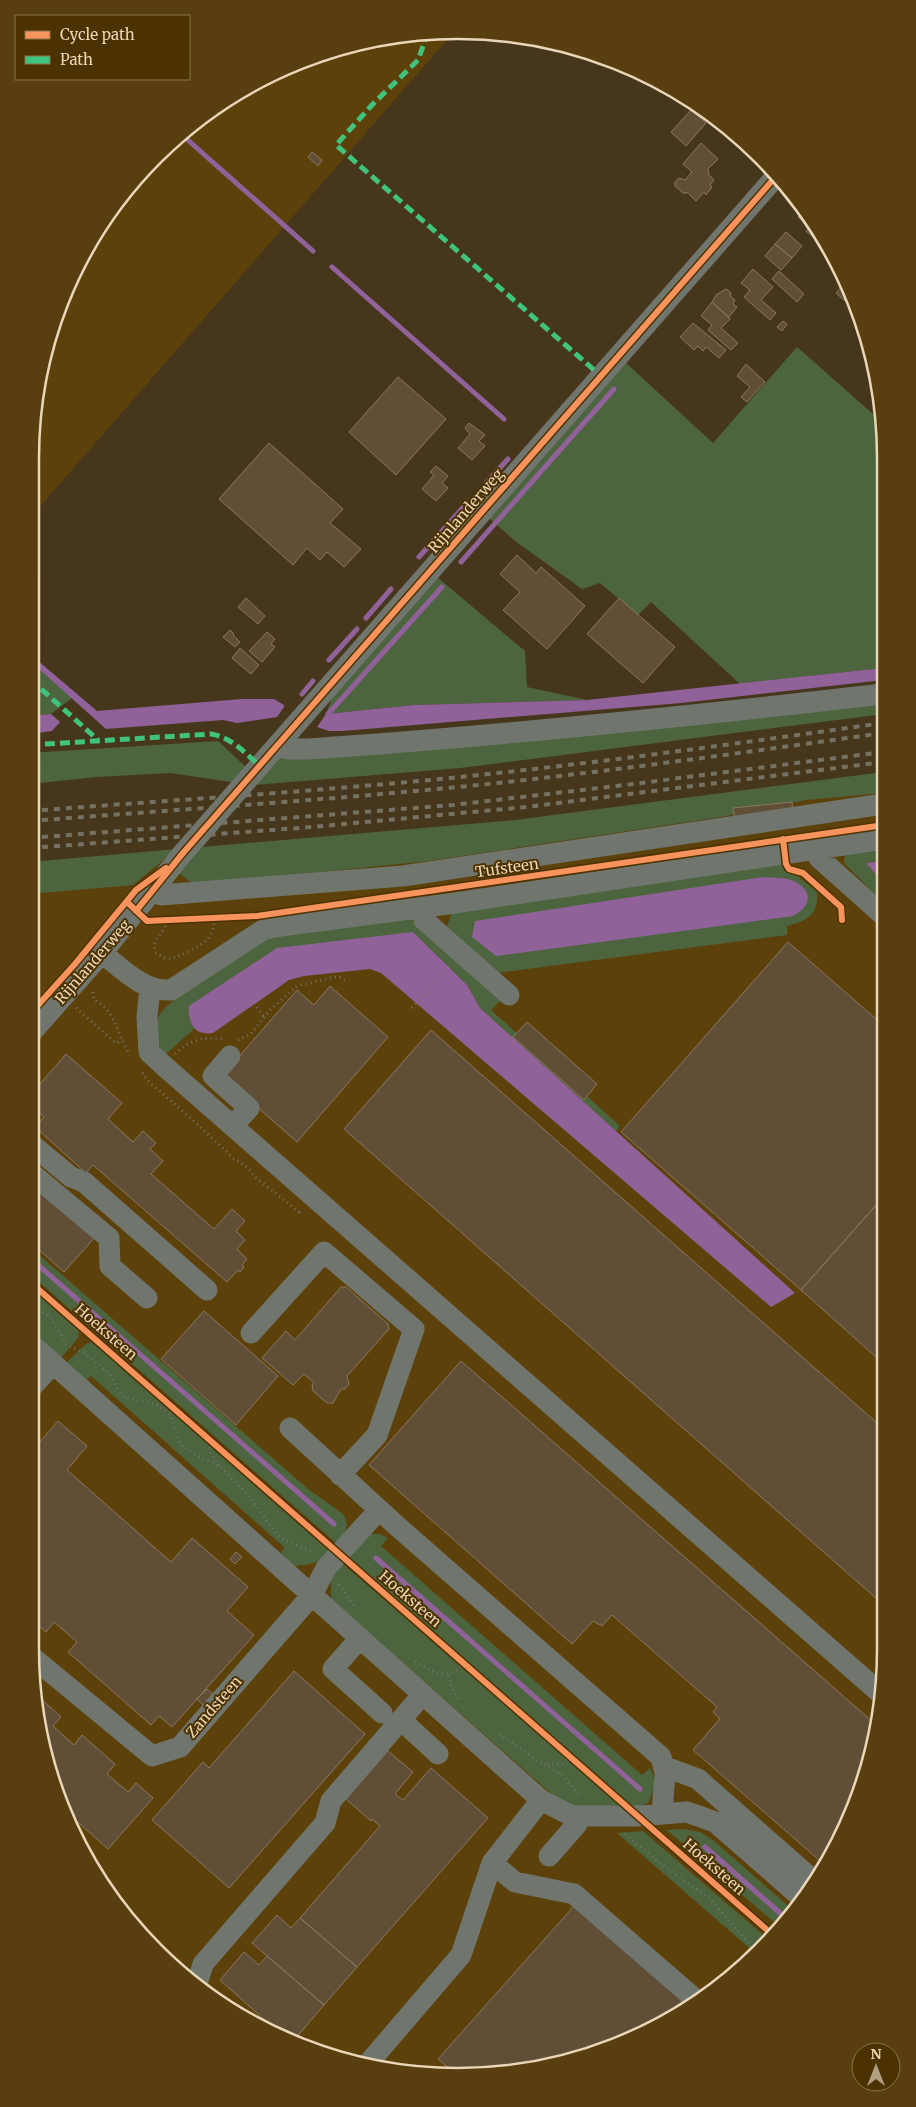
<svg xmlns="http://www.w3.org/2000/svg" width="916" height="2107" viewBox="0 0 916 2107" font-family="Merriweather,serif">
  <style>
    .built { fill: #5d410a }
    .green { fill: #4d653f }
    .water { fill: #91629a }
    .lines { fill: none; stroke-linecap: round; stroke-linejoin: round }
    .stream { stroke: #91629a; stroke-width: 5 }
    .building { fill: #614e37; stroke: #8a7863 }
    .path { stroke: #737267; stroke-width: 3; stroke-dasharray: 1 4; stroke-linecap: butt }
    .minor { stroke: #70766e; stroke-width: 21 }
    .rail { stroke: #757264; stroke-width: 4; stroke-dasharray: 6 6; stroke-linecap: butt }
    .quiet { stroke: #40c37c; stroke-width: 5; stroke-dasharray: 10 5; stroke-linecap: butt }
    .cycleway-casing { stroke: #4c3200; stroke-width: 9 }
    .cycleway { stroke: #f8935d; stroke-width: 6 }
    .labels { text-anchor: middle; stroke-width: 4; stroke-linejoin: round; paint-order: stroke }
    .street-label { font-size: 15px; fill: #ead6b8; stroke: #4c3200 }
    .rim { fill: none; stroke: #ead6b8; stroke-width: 2.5 }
  </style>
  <rect width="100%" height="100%" fill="#46371c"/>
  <!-- built -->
  <path class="built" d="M430,31L454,32L30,518V458L53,320L87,244L136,176L198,118L269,74L348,45Z
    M883,783L886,1649L863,1787L829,1863L780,1931L672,2020L595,2054L514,2073L375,2069L244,2020L136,1931L87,1863L53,1787L30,1649V868L180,858Z"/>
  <!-- green -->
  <path class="green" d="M797,347L882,422L883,668L740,684L651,602L638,615L600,583L582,589L515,541L489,518L626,363L713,443Z
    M437,577L525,651L527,687L587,700L414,705L326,714L335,690Z
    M30,661L72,698L51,714L30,716Z
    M883,699V714L853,718L460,768L254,785L277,756Z
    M218,741L249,770L237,783L171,773L96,777L30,784V753Z
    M883,772V793L806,800L721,817L428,861L194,885L179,873L202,847L515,820Z
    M884,846V861L866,863L884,884V898L878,897L844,863L845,855Z
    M177,849L133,885L30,894V862Z
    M783,862L784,871L796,875L817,892C819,914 808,921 787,926V935L497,973L447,926L453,911Z
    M406,918L413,921L500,1001L491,1010L620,1126L616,1131L480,1008L467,985L413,932L189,1018L195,1028L165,1055C157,1046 154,1029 158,1018C165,999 243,953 264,940L274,936Z
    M30,1247L308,1489L343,1514C351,1525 345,1535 337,1544L30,1274Z
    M30,1287L79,1330L78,1338L59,1360L30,1333Z
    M92,1342L329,1551C322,1564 307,1565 293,1566L281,1554L284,1547L91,1376L84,1382L65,1364L86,1344Z
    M371,1534H380L388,1538L381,1546L642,1775L650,1768C657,1780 654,1791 648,1803L640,1806L632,1807L346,1555Z
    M342,1563L622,1807L567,1806L554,1796L331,1599V1577Z
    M683,1829L700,1832L714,1841L794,1911L782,1929L667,1830Z
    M643,1831L769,1940L754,1952L617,1833Z"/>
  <!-- water -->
  <path class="water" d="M30,654L97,711L242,699H274L284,705V707L277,717L237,723L223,720L106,729L30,661Z
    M883,668V680L681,703L342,731H329L317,727L326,714L414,705L587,700Z
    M51,714L60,722L52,731L30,734V716Z
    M884,861V884L866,863Z
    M763,877C773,878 787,877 796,882C814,893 810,907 793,916L496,956L472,937L475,921Z
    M413,932L467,985L480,1008L795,1293L771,1307L381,973L370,969L304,976L289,980L213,1033C194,1036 188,1023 189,1006L277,948Z"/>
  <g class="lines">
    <!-- stream -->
    <path class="stream" d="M181,134L313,251
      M332,267L504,419
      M486,483L508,459
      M419,557L466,504
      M461,562L614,389
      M366,618L391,589
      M329,660L357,629
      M302,694L313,681
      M328,714L442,587
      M30,1258L334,1524
      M376,1558L640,1789
      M705,1847L788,1920"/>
  </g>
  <!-- building -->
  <path class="building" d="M691,110L706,123L686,146L671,132Z
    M701,143L718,159L708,169L709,175L714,180L710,185L712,187L706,195L704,192L696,201L688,193H683L675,186V182L679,178L685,180L692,172L683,164Z
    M312,152L322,160L318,166L308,157Z
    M803,212L824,246L806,231L810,227L798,217Z
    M786,232L802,246L792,258L775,244Z
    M775,244L792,258L781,270L765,256Z
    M753,269L773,287L761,300L776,313L770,320L744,297L750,290L741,283Z
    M779,271L804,294L797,302L772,279Z
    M844,284L853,293L845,301L836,293Z
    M726,289L731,293L730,296L735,300L733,304L737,307L729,317L712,302L716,295Z
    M712,302L730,319L721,328L738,343L731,350L708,330L712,325L701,316Z
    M783,321L787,324L782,331L777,327Z
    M693,323L726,350L719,358L706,347L703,351L698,346L694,350L680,337Z
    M746,364L765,382L747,402L741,397L750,387L737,376Z
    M398,377L446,419L396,475L349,432Z
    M469,423L485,435L479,441L485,446L472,460L458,448L470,434L465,428Z
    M269,443L343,509L330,523L361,549L344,567L327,552L320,560L307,548L293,565L219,499Z
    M436,466L448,476L442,483L448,488L436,501L422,489L434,475L430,472Z
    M517,555L536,573L541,567L585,606L547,649L503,610L520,592L500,574Z
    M246,598L265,616L258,624L238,607Z
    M619,598L675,647L643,683L587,634Z
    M230,630L234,634L233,635L240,642L235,647L223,637Z
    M267,632L275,639L271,644L275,647L262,662L249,651Z
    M240,648L259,665L251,674L232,658Z
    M792,802L793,814L735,821L733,808Z
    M788,942L884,1026L885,1195L801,1290L621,1132Z
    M330,986L388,1037L297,1142L222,1076L297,990L314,1005Z
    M527,1022L597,1084L584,1100L513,1037Z
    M431,1030L885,1430L886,1607L344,1129Z
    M66,1054L122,1103L108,1119L133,1142L143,1131L156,1143L150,1149L163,1161L151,1174L214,1229L232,1209L245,1221L236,1231L245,1240L237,1249L247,1259L242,1265L244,1267L240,1272L238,1270L227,1282L93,1165L86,1173L35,1127L44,1117L34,1108L30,1112V1087L34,1091Z
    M36,1181L97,1235L64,1272L30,1242V1188Z
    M885,1195V1365L801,1290Z
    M341,1287H346L388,1324L389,1329L347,1376L349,1384L345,1389H341L333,1403H327L313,1391L312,1385L314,1383L304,1374L293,1385L262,1358L286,1331L295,1340Z
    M204,1311L278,1376L236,1425L161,1359Z
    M461,1361L874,1723L863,1787L826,1866L693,1750L719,1720V1718L713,1712L717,1707L612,1615L602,1626L593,1621L572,1644L369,1465Z
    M58,1421L87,1446L67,1470L171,1562L192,1538L248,1587L227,1611L254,1635L172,1727L159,1716L151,1725L68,1652L77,1642L54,1622L46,1632L30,1619V1509L36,1501L30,1496V1453Z
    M236,1552L242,1557L235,1564L230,1559Z
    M294,1671L365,1734L229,1888L152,1820L203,1762L209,1768Z
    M207,1689L214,1695L204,1706L197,1699Z
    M38,1696L61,1717L53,1726L74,1745L82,1735L115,1764L107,1774L128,1792L136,1783L153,1798L108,1849L63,1809L53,1787Z
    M388,1751L413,1772L395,1794L403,1800L431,1768L488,1818L357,1967L300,1918L380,1826L372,1819L371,1821L346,1799Z
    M575,1905L689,2006L672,2020L595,2054L514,2073L452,2071L438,2059Z
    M277,1915L291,1928L300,1918L357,1967L324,2005L252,1943Z
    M244,1952L259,1965L267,1956L324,2005L295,2039L279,2033L220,1980Z"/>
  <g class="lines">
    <!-- path -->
    <path class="path" d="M166,921C165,936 151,935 155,952C159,955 163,958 169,959C175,959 203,945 207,940C212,934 214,926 215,918
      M93,992L94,1000C117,1011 117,1036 130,1055
      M257,1007L264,1017
      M76,1008L116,1043L123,1041
      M412,1008L449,966
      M238,1040L250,1035L269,1011L297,986L334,977H340L348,982
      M175,1054C187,1041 204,1036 222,1039
      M142,1073L148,1081L194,1121L233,1158L247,1167L255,1177L299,1212L302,1209
      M30,1304L50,1316L66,1344L84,1353L109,1373L122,1396L157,1405L170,1414L181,1445L201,1458L220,1466L251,1498L278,1536L285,1541L315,1553
      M210,1439L207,1442L211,1453L219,1466
      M339,1584L355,1607
      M415,1661C435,1673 446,1682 465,1663
      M449,1675L451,1686L459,1700
      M499,1735L520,1748L538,1762L544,1764
      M570,1756L562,1764H544L563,1776L581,1797
      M625,1834L661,1864L710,1899L747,1941L757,1950"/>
    <!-- minor -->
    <path class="minor" d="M277,746L289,749H308C500,736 692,716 883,694
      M818,848L819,858L884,916
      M156,886L161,895L403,876L883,804
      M422,908L424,920L509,995
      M102,953C122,969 144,992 171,990L263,930L273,927L448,904L884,839
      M150,988L147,1016L149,1052L163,1065L879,1692
      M30,1034L102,953L183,853L778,174
      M230,1056L213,1076L249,1108L233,1126
      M30,1143L71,1177L84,1182L207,1290
      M30,1172L109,1238L110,1266L147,1298
      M251,1333L324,1252L414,1329L377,1435L340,1475
      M30,1343L541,1800L572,1816H637L687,1812L715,1822L803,1899
      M30,1389L53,1364
      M290,1428L397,1526L661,1757L665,1773L662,1813
      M360,1638L333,1669L382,1713
      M31,1656L152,1756L180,1747L312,1595L326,1568L379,1510
      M401,1720L438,1754
      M663,1766L698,1779L815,1882
      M549,1856L577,1824
      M492,1863L515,1882L574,1894L696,2000
      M198,1981L203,1964L325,1823L331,1801L423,1694
      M366,2066L461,1955L492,1863L541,1800"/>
    <!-- rail -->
    <path class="rail" d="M30,811C186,799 343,790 498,773C627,759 755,741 883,723
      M30,821C186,809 343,799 498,783C627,769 755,751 883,733
      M30,838L453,805L633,784L883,752
      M30,848L312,827L526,807L883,762"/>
    <!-- quiet -->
    <path class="quiet" d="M424,32L426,38L418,60L372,105L336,145L601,376
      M30,679L98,740
      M30,745L211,734C231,737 245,753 260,766"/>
    <defs>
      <path id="cycleway" d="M783,839L786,864L789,869L803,873L841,907L842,920
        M127,902L147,921L257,916L884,825
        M136,911L183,853L778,174
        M30,1014L75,964L136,890L166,868
        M30,1282L774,1936"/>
    </defs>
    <!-- cycleway casing -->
    <use href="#cycleway" class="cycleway-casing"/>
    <!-- cycleway -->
    <use href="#cycleway" class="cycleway"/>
  </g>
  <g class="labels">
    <!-- street labels -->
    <g class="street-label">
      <text transform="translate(466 511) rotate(-49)" y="5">Rijnlanderweg</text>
      <text transform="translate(507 868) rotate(-8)" y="5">Tufsteen</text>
      <text transform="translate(93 962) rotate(-49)" y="5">Rijnlanderweg</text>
      <text transform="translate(106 1332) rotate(41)" y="5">Hoeksteen</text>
      <text transform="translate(410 1599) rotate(41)" y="5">Hoeksteen</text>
      <text transform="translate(214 1707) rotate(-49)" y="5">Zandsteen</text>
      <text transform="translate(714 1867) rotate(41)" y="5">Hoeksteen</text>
    </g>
  </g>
  <!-- crop -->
  <path d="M0 0H916V2107H0ZM458 39H458A419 419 0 0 1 877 458V1649A419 419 0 0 1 458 2068H458A419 419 0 0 1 39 1649V458A419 419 0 0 1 458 39Z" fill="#593f0f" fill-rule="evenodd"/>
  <path class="rim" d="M458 39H458A419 419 0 0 1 877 458V1649A419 419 0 0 1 458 2068H458A419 419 0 0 1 39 1649V458A419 419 0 0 1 458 39Z"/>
  <!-- legend -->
  <rect x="15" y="15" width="175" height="65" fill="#4c3200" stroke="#8b744a"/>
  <rect x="25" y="31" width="25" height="8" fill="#f8935d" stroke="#8b744a"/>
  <text x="60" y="40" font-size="15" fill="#ead6b8">Cycle path</text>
  <rect x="25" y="56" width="25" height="8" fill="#40c37c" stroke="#8b744a"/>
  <text x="60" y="65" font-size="15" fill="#ead6b8">Path</text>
  <!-- north arrow -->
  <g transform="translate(876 2067)"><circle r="24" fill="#4c3200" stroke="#8b744a"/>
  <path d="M0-4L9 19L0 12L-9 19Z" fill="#b19e81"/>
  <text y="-8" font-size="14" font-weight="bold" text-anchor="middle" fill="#ead6b8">N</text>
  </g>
</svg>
